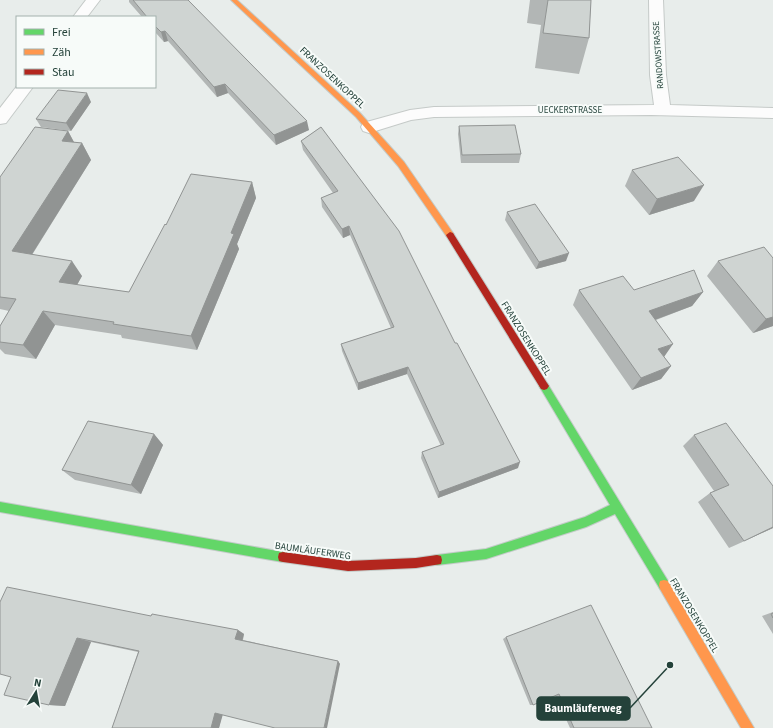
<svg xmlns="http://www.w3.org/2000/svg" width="773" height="728" viewBox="0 0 773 728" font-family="'Source Sans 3',sans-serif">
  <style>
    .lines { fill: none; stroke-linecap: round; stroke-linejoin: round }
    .street-casing { stroke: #c5cac8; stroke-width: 2 }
    .fast-casing { stroke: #c3cbc8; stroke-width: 2 }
    .slow-casing { stroke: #c3cbc8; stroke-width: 2 }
    .jam-casing { stroke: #c3cbc8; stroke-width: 2 }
    .street { fill: #fcfcfc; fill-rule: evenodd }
    .fast { fill: #63d668; fill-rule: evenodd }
    .slow { fill: #ff974d; fill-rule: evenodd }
    .jam { fill: #b3261e; fill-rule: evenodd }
    .wall { fill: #b2b6b5 }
    .shaded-wall { fill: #919493 }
    .building { fill: #cfd4d2; stroke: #919493 }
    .labels { text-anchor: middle; stroke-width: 4; stroke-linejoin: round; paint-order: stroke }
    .far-street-label { font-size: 9px; fill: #24423a; stroke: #f7fbf9 }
    .street-label { font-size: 10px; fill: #24423a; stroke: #f7fbf9 }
    .leader { fill: none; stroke: #24423a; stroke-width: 1.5 }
    .callout-dot { fill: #24423a; stroke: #f7fbf9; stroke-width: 1.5 }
    .callout { fill: #24423a; stroke: #24423a; stroke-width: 1.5 }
    .callout-label { font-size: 11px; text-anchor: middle; font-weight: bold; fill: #fff }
  </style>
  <rect width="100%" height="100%" fill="#e8edeb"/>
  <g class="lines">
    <defs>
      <path id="street" d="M86,0H100L87,17H73Z
        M649,0H663L666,75L670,105L773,108V118L651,115L434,117L411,120L369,133L363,131L361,127L363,123L410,110L434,107L654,105L650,75Z
        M17,86L33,87L6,123L0,124V108Z"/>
      <path id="fast" d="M544,382L547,383L668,581L669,585L668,589L664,590L660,589L615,514L586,527L486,559L437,565L433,564L432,560L433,556L437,555L486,549L585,517L610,505L541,389L539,386L541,383Z
        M0,502L283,552L287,553L288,557L287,561L283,562L0,512Z"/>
      <path id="slow" d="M231,0H237L360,113L404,162L453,233L454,235L453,237H447L398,166L356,117Z
        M664,580L668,581L754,728H741L660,589L659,585L660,581Z"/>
      <path id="jam" d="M450,232L453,233L547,383L549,386L547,389L544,390L541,389L447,237L446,235Z
        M283,552L348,561L416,558L437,555L441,556L442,560L441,564L416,568L348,571L283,562L279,561L278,557L279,553Z"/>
    </defs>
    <!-- street casing -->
    <use href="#street" class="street-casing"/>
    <!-- fast casing -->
    <use href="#fast" class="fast-casing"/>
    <!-- slow casing -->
    <use href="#slow" class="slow-casing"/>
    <!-- jam casing -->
    <use href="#jam" class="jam-casing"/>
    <!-- street -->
    <use href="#street" class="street"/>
    <!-- fast -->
    <use href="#fast" class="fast"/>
    <!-- slow -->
    <use href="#slow" class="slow"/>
    <!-- jam -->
    <use href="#jam" class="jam"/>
  </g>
  <!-- wall -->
  <path class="wall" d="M129,0H188L309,130L276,145L228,93L217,97L168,41L164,42L155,32V17H142L129,2Z
    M530,0H591L589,38L579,74L535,68L541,25L527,23Z
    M91,102L71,131L41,127L36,119Z
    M459,126L521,154L519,163H461L458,134Z
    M321,127L518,468L438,498L421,458L422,452L441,446L407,374L358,390L342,351L341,344L391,328L350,235L343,238L322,207L321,198L333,193L303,150L301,141Z
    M68,131L74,142L82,143L91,160L32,255L82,276L77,285L129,292L166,225L252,182L256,198L237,244L239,249L197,350L122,338L121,335L55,325L36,359L5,354L0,349V326L9,311L0,309V177Z
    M632,170L694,201L649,215L625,186Z
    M507,212L566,261L536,269L505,220Z
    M773,258V326L753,333L707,276L718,261Z
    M579,290H634L703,292L692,306L656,320L664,357L671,366L661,379L632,390L573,305Z
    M154,434L163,445L141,494L75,480L62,470Z
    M694,435L773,486V528L729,548L698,502L710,493L714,491L683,446Z
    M0,602L151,616L238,630L244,634L243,640L338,661L340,664L222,715L219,728H112L138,652L91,642L65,706L49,705L11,677Z
    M773,612V634L762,616Z
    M506,637L652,728H570L555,695L533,705H530L503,639Z"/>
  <!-- shaded-wall -->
  <path class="shaded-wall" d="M165,31L168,41L164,42L161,32Z
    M225,84L228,93L217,97L214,87Z
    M87,93L91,102L71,131L66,123Z
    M307,121L309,130L276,145L274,135Z
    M68,131L77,148L62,141Z
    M82,143L91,160L24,267L12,251Z
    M252,182L256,198L237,244L239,249L197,350L191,336L231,233Z
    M704,185L694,201L649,215L657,199Z
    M349,226L350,235L343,238L342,229Z
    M569,253L566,261L536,269L539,262Z
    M72,261L82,276L70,297L59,282Z
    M703,292L692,306L641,325L649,311Z
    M43,311L55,325L36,359L23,345Z
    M773,317V326L753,333L766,319Z
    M673,344L664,357L658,349Z
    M671,366L661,379L632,390L641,378Z
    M408,367L407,374L358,390V383Z
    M154,434L163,445L141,494L131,485Z
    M520,462L518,468L438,498L439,492Z
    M773,527V528L729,548L744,541Z
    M238,630L244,634L242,642L235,639Z
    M77,638L91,642L65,706L49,705Z
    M338,661L340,664L327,728H324Z
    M215,713L223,714L219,728H211Z"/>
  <!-- building -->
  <path class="building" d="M133,0H188L307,121L274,135L225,84L214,87L165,31L161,32L155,26V17H147Z
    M548,0H591L589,38L543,33Z
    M58,90L87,93L66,123L36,119Z
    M515,125L521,154L462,155L459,126Z
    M35,127L68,131L62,141L82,143L12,251L72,261L59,282L129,292L165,224L166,225L191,174L252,182L231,233L234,234L191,336L113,324L114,322L43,311L23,345L0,342V326L16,299L0,297V177Z
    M321,127L399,231L455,343H457L520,462L439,492L422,452L444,444L408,367L358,383L341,344L394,327L349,226L342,229L321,198L338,191L301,141Z
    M678,157L704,185L657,199L632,170Z
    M535,204L569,253L539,262L507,212Z
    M764,247L773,258V317L766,319L718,261Z
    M694,270L703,292L649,311L673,344L658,349L671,366L641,378L579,290L623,276L634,290Z
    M88,421L154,434L131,485L62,470Z
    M726,423L773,486V527L744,541L710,493L729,485L694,435Z
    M7,587L151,616L152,614L238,630L235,639L338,661L324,728H275L215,713L211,728H112L139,651L77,638L49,705L4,695L11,677L0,674V602Z
    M591,605L652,728H574L559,694L533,705L506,637Z
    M773,613V618L771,614Z"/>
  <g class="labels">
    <!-- far-street labels -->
    <g class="far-street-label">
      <text transform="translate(658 55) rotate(-94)" y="3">RANDOWSTRASSE</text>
      <text x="570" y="113">UECKERSTRASSE</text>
    </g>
    <!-- street labels -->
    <g class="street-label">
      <text transform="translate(333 77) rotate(43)" y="4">FRANZOSENKOPPEL</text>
      <text transform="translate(527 338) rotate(58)" y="4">FRANZOSENKOPPEL</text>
      <text transform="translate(313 550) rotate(8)" y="4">BAUMLÄUFERWEG</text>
      <text transform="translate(695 615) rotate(59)" y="4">FRANZOSENKOPPEL</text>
    </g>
  </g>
  <!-- callouts -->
  <path class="leader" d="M670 665L630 708"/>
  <circle class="callout-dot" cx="670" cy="665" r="4"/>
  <rect class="callout" x="537" y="697" width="93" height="23" rx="4"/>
  <g class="callout-label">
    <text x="583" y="712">Baumläuferweg</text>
  </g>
  <!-- legend -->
  <rect x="16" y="16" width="140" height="72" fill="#f7fbf9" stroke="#a3b1ad"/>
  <rect x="24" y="29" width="20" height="6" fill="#63d668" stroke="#a3b1ad"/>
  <text x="52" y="36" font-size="12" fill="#24423a">Frei</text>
  <rect x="24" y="49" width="20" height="6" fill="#ff974d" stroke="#a3b1ad"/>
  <text x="52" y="56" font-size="12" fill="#24423a">Zäh</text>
  <rect x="24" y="69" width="20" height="6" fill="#b3261e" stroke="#a3b1ad"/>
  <text x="52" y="76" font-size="12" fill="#24423a">Stau</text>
  <!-- north arrow -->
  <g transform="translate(36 692) rotate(11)" stroke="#f7fbf9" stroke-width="3" paint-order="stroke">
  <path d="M0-3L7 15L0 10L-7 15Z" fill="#24423a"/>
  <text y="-6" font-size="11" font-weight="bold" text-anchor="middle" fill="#24423a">N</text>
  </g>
</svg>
